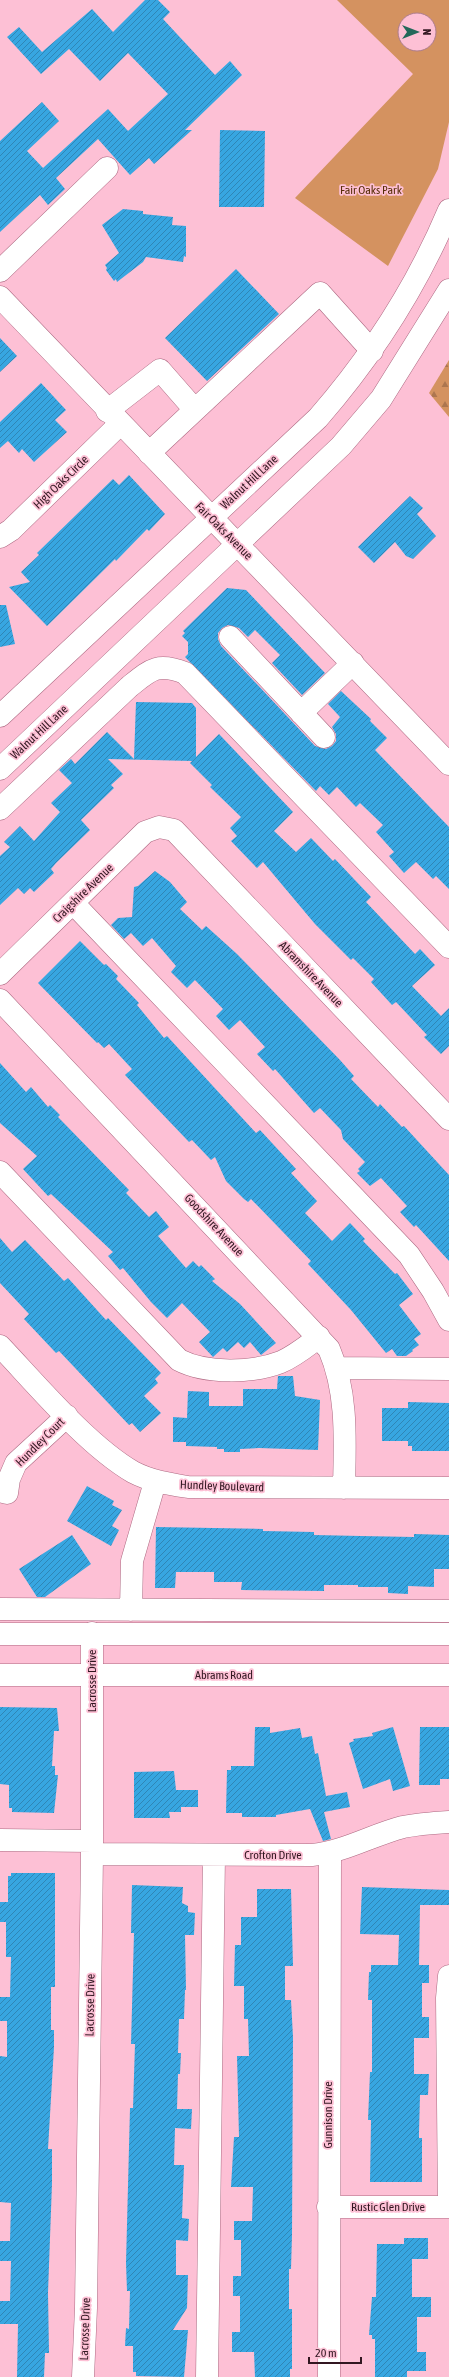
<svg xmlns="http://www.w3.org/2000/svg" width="449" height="2377" viewBox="0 0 449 2377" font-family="'Asap Condensed',sans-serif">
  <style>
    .green { fill: #d49260; fill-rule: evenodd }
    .forest { fill: url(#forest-firs) }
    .building { fill: url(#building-hatch) }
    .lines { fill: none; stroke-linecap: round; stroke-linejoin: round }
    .minor-casing { stroke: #ad6982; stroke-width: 23 }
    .major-casing { stroke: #ad6982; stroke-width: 23 }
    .minor { stroke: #fff; stroke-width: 22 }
    .major { stroke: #fff; stroke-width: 22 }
    .labels { text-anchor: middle; stroke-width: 3.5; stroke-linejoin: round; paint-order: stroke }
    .park-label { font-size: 12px; fill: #572e08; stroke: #fdc0d5 }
    .street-label { font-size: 12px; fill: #321721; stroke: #fdc0d5 }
  </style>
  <defs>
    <pattern id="forest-firs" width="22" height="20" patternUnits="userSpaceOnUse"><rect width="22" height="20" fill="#d49260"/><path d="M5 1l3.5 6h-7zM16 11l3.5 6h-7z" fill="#ad764f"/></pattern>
    <pattern id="building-hatch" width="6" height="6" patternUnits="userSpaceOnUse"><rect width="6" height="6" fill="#37a6e1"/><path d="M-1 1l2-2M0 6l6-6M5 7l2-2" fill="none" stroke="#2f86b6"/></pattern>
  </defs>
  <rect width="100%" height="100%" fill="#fdc0d5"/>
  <!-- green -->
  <path class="green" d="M337,0H449V122L438,169L388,266L295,198L413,74ZM405,20H429V44H405Z"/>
  <!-- forest -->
  <path class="forest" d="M449,360V417L429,393Z"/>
  <!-- building -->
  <path class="building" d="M145,0H158L170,12L163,19L215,75L230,61L242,75L185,130H192L154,164L149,158L130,175L98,139L56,178L65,189L48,205L40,195L0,232V141L42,102L59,121L27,151L43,168L108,109L128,131L168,94L128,53L100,81L69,49L41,74L7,37L19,27L42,52L92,9L113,32Z
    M220,130L265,131L264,207H219Z
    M123,209L143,211V214L173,217L172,225L186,226V257L184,256L183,262L146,257L143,262L117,282L116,279L114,281L106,270L107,268L105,265L119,253L102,225Z
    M236,269L279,314L207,381L165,338Z
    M0,338L17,356L0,372Z
    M41,383L66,410L55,420L67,432L34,462L22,449L19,453L8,441L0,448V422Z
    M129,475L165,514L149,531L147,529L116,561L115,559L47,626L9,587L30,582L21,572L39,555L37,553L113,479L119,485Z
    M410,496L423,508L417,514L436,536L413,559L406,556L395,542L374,563L358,547Z
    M227,588L246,590L325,673L302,695L272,663L280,655L255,630L248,637L239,628L228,625L222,628L218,633V639L221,646L315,746L326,749L332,746L336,741V734L332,727L340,717L328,704L341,691L371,719L370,721L387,738L375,750L449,827V889L436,876L433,879L416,862L404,873L389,856L394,852L376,832L383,825L360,803L356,807L337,787L329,795L320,786L316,791L185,657L188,654V642L182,636L185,633L183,631Z
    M0,605H6L15,644L0,647Z
    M136,702L192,703L196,708V757L219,734L293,812L274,831L296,852L311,838L333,861L335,859L371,897L366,902L415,954L420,949L435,965L412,986L441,1016L449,1008V1046L441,1054L424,1037L427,1035L396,1002L392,1005L371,982L374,979L353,958L351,960L315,924L263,862L257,868L231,841L237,836L230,828L241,817L210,787L212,785L190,763L192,761L108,759L123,774L111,785L114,788L81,820L90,830L56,863L51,869L54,873L34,892L30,888L24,894L18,888L0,905V856L10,847L4,842L20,826L34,841L60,812L51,803L72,783L59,770L71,759L75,764L107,732L134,759Z
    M155,871L170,882L187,902L180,909L202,930L206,926L237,954L340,1060L354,1076L351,1079L378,1107L380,1104L402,1127L404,1126L449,1175V1261L416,1225L414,1227L400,1212L407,1206L381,1178L370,1186L357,1173L360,1171L358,1169L365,1162L343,1139L341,1130L320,1108L314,1113L275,1069L273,1071L257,1054L265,1047L240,1020L229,1030L216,1016L223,1009L195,980L187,988L171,972L176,966L152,938L143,946L131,933L124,939L111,925L118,918L132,917L134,887L138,886Z
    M80,941L104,965L106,964L118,976L116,979L139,1003L137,1005L164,1038L167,1036L256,1133L260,1130L296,1169L291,1173L317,1201L305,1213L332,1241L350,1223L365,1239L363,1241L395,1274L397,1273L413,1294L399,1305L421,1334L414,1339L419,1345L412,1350L413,1351L406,1356H397L392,1349L386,1353L351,1310L308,1264L311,1261L251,1199L248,1202L244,1199L226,1181L215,1157L211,1160L192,1140L189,1142L125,1075L132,1069L109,1044L104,1048L98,1042L97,1043L38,983Z
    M0,1063L26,1092L31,1087L48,1107L50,1105L60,1115L58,1117L129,1190L126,1193L149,1217L156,1211L169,1227L158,1236L186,1268L193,1261L199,1267L201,1265L215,1279L212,1281L240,1304L276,1343L261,1355L250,1342L244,1348L238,1342L227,1352L223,1348L213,1357L199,1342L210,1332L182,1303L167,1318L151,1302L123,1268L120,1270L108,1256L113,1252L51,1194L48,1196L23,1169L37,1156L0,1123Z
    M0,1238L12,1252L25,1240L64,1281L68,1278L106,1320L108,1318L161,1373L155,1379L158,1383L144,1396L161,1413L140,1432L132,1423L129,1425L59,1351L56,1353L24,1319L29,1314L0,1283Z
    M278,1376H293L295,1396L320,1400L318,1450L259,1448L240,1449V1452H224V1449H217V1447L186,1446V1442H173V1417L187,1418L188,1391L209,1392V1406H243V1389H277Z
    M408,1402L449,1403V1451H412V1446H408V1441H382V1408H408Z
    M87,1486L114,1501L112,1505L122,1510L112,1526L119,1530L111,1546L67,1521Z
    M156,1527L263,1529V1531L314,1532V1535L361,1536L414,1537V1534L449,1535V1569H434V1587L408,1586V1594L388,1593V1587H358V1585H324V1591L241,1590L242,1582H214V1572H176L175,1588H155Z
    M72,1535L91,1564L45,1597H37L19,1569Z
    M0,1707L57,1708L59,1731H54L52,1766H55V1775H58L54,1813L12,1812V1808H9V1785L0,1784Z
    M255,1727H270V1733L300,1728L302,1738L312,1736L315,1754L318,1753L326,1796L347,1792L350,1807L324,1812L331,1839L323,1841L310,1809L276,1815V1817H242V1813H226L227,1770H231V1766H254Z
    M393,1727L410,1786L393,1791L390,1779L363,1789L349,1743L354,1741L353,1739L373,1736L372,1733Z
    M420,1727H449V1779H440V1785H419Z
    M174,1771L176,1790H198V1807H181V1812H169L170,1818H134V1772Z
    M11,1873H55V1987H51V2030H54V2047L48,2149H52V2183L48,2293L49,2353H45L44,2377H17L18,2324H0V2301H10L11,2261H0V2241H10L11,2203L0,2202V2056L7,2057V2021H0V1997H10L11,1957H6V1922H0V1902H8V1876H11Z
    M132,1885L183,1887L182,1903L188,1906V1912L195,1913L194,1935H185L186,1990H185L184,2019H179L178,2053H181L180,2074H178L177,2109H192L191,2129L175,2128L174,2165H184L182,2218L189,2219L188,2241L176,2240V2275H188L187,2308L173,2330H188L184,2377L136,2376V2372H133V2346H125L126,2328L129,2329L130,2291H127L126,2263L130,2108H133L135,2044H131L134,1933H131Z
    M362,1887L449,1890V1905H420L419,1965H429V1983H422V2017H429V2038H414V2074H429L428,2095H420L419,2133V2138H422V2182H370L371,2120H368L370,2072H372V2000H368L369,1972H371V1965H398L399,1935L360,1934Z
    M257,1889H291L293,1966H285V2000H291L293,2037L292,2235L291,2269H289V2309H292V2369H290V2377H255L254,2352H232V2332H240V2296H233V2276H241V2240H234V2221H252L253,2187H231L234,2137H239L237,2056H249L248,2019H244V1986H234L235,1945H241V1917H257Z
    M404,2238H428V2259H412V2297H431V2317H417V2352H426V2371H407V2377H375V2339H372V2335H369L372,2297H376L377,2244H404Z"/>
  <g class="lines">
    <defs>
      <path id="minor" d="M0,271L107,168
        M107,411L160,370L195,410
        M149,453L320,293L372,351
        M0,537L11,530L120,424
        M236,543L449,764
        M230,637L324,737
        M301,713L353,663
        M0,809L129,687C150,670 157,662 185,673L449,947
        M73,903L409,1255L433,1291L449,1320
        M0,974L145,832L159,827L174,830L449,1119
        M0,1000L329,1349C348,1393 345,1441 344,1488
        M0,1172L179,1360C206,1374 253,1373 281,1362C295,1356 307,1346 319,1337
        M0,1346C37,1385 87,1445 133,1472C150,1481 169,1484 188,1487L449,1488
        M337,1368L449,1369
        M0,1491L7,1493L9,1479L16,1463L67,1416
        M0,1609L449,1611
        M131,1610L132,1561L155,1482
        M0,1840L92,1841
        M92,1854L312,1855C344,1852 372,1835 403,1827C418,1824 433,1823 449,1822
        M328,2207H449
        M449,2207L447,1998L449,1976
        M83,2377L86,2308L92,1854V1633
        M207,2377L214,1855
        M329,2377L330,1853"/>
      <path id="major" d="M0,297L236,543
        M0,716L318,418C372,356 417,286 449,210
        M0,769L341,446L381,399L449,290
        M0,1634H449
        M0,1675H449"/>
    </defs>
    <!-- minor casing -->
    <use href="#minor" class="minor-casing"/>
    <!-- major casing -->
    <use href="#major" class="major-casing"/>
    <!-- minor -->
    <use href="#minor" class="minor"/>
    <!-- major -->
    <use href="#major" class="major"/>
  </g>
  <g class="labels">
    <!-- park labels -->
    <g class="park-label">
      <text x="371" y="194">Fair Oaks Park</text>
    </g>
    <!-- street labels -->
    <g class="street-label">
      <text transform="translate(61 482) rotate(-44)" y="4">High Oaks Circle</text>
      <text transform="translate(249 482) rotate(-43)" y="4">Walnut Hill Lane</text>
      <text transform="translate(224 531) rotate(45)" y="4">Fair Oaks Avenue</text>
      <text transform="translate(39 732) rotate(-43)" y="4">Walnut Hill Lane</text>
      <text transform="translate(83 893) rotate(-44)" y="4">Craigshire Avenue</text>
      <text transform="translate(311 974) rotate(46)" y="4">Abramshire Avenue</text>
      <text transform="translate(214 1225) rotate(47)" y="4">Goodshire Avenue</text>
      <text transform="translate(40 1442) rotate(-45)" y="4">Hundley Court</text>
      <text transform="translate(222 1486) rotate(2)" y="4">Hundley Boulevard</text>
      <text x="224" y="1679">Abrams Road</text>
      <text transform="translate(92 1681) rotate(-90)" y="4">Lacrosse Drive</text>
      <text x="273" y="1859">Crofton Drive</text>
      <text transform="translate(90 2005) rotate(-89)" y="4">Lacrosse Drive</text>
      <text transform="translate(328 2115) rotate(-90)" y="4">Gunnison Drive</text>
      <text x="388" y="2211">Rustic Glen Drive</text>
      <text transform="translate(85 2329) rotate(-88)" y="4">Lacrosse Drive</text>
    </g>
  </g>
  <!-- north arrow -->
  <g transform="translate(417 32) rotate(90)"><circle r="19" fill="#fdc0d5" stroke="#ac7c8d"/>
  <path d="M0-3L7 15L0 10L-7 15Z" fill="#23685a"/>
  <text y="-6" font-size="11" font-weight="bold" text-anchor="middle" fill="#321721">N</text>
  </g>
  <!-- scale -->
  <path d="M309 2357v6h52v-6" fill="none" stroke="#321721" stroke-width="2"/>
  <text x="315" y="2357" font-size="12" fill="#321721" stroke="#fdc0d5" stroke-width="3" paint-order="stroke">20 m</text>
</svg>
